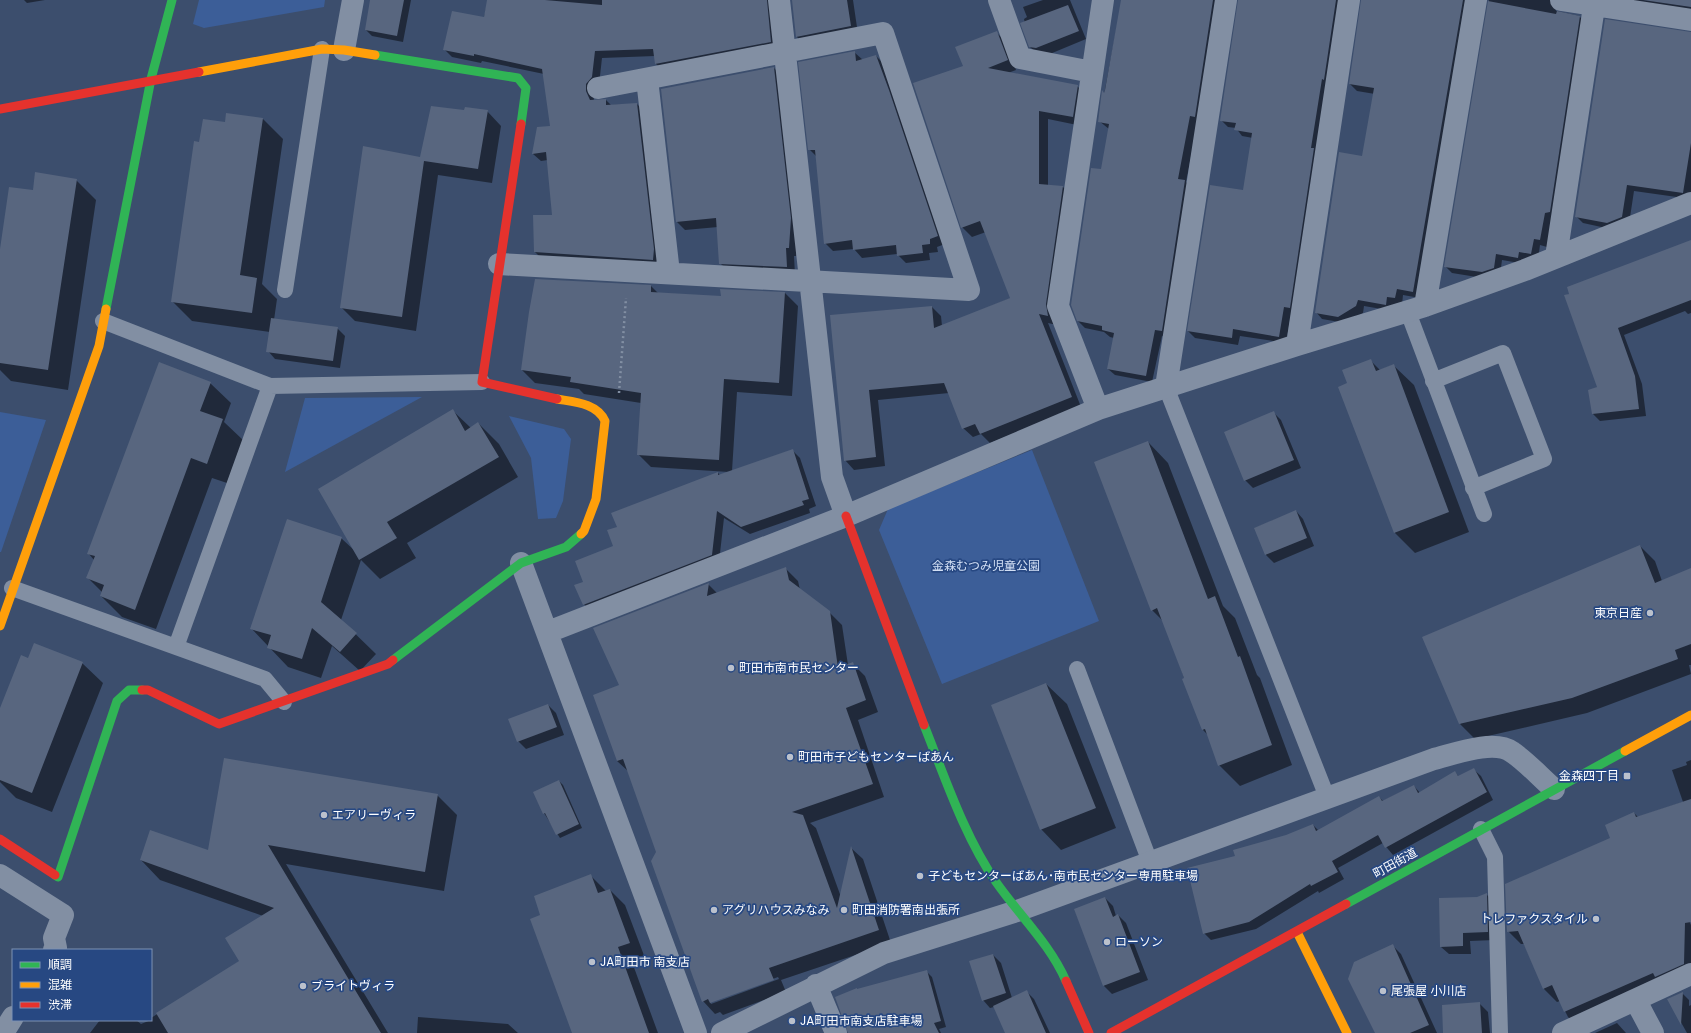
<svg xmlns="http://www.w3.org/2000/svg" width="1691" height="1033" viewBox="0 0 1691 1033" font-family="Poppins,'Noto Sans JP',sans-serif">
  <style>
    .green { fill: #3c5e98 }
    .shadow { fill: #0007; fill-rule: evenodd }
    .building { fill: #58667f }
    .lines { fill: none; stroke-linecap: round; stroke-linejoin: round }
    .path { stroke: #828fa3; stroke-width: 2.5; stroke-dasharray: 2 3; stroke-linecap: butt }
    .lane { stroke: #828fa3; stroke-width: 16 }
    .street { stroke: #828fa3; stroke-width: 22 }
    .fast { stroke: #30b455; stroke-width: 9 }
    .slow { stroke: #ff9f0a; stroke-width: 9 }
    .jam { stroke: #e5322d; stroke-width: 9 }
    .poi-dot { fill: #bbc1cc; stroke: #274882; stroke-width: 1.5 }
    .labels { text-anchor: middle; stroke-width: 3.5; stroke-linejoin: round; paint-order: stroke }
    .park-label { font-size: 12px; fill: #d3e0f5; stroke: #274882 }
    .poi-label { font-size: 12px; fill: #fff; stroke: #274882; text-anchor: start }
    .street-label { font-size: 12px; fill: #fff; stroke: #274882 }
  </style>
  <rect width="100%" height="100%" fill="#3c4e6d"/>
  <!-- green -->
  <path class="green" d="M199,0H325L324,7L204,28L193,24Z
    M422,397L285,472L305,398Z
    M0,412L46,420L1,552H0Z
    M509,416L564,429L571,439L563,501L556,518L538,519L531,458Z
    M1032,450L1099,621L942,684L879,530L888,509Z"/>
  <!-- shadow -->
  <path class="shadow" d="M24,0H45L27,3Z
    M373,0H411L403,42L372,36L366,30Z
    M488,0H777L778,49L664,71L656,64L655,56L602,58L599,85L593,92L594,101L606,100L611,105L637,104L644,111L660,267L542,259L535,252L553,216L548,160L541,161L533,154L551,126L544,74L482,61L481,63L452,57L444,49L484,18Z
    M793,0H853L858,34L804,44L797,37Z
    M1043,0H1070L1086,39L1045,56L1038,54L1030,47L1024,19L1027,17L1023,7Z
    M1122,0H1222L1186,182L1192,188L1169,338L1162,336L1152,382L1115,375L1108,369L1114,338L1110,337L1104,332L1085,328L1078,321L1109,129L1099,121Z
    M1239,0H1346L1286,343L1240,336L1238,345L1195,338L1188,331L1244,191L1253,138L1242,136L1236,128L1228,127L1221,120Z
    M1362,0H1473L1420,298L1403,295L1402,305L1394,304L1393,311L1364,306L1363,313L1345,323L1322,319L1316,312L1363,158L1375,94L1357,91L1350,84Z
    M1489,0H1558L1555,5L1556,11L1579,16L1586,23L1547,247L1540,245L1538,260L1525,264L1502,260L1500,275L1489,279L1452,273L1445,266Z
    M1613,0H1691V13Z
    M997,33L1006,42L1016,70L1008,73L1077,86L1087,96L1082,126L1048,119V186L1063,187L1072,196L1057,325L1048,323L1081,407L990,443L981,434L973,437L963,428L949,393L878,400L885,466L854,470L845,460L831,316L932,307L941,316L942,326L1011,298L986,232L972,237L962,227L964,67Z
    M1691,33V199L1634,191L1629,224L1615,230L1583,223L1576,216Z
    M854,52L863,60L876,56L884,64L945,244L937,247L938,252L929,253L930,260L906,263L897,254L862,258L854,249L833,251L825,243L817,157L809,149Z
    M774,68L782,76L798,227L796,256H794L795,275L728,271L720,263L718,227L685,230L677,222Z
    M487,111L501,126L492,183L438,175L416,331L355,321L341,307L421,158L465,112Z
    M263,119L283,139L262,284L277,299L274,320L337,328L345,336L340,368L275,359L268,351L270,332L192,321L172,301L200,143L226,123Z
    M76,180L96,200L68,390L11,381L0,370V256L34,192Z
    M1691,241V313L1688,314L1685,311L1624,335L1642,384L1646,416L1600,421L1593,414L1589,391L1598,387L1565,296Z
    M651,286L658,293L722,297L721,290L785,293L798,306L792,396L737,392L732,471L792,450L800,458L816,506L809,509L810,513L750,534L724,518L719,562L591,612L584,604V582L614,546L618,527L718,473L720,475L729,472L651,467L638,454L641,403L584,394L579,389L535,383L522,370Z
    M1370,360L1380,370L1393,365L1414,385L1469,532L1415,553L1395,533L1340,387L1348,384Z
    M210,383L231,403L224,422L243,440L227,483L212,478L156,629L122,617L101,596L103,593L88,578L94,560L89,554Z
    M452,410L471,428L478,423L499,444L518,477L407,543L416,558L380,579L361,560L341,620L376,654L360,671L332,646L321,678L288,667L251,628L341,538L355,551Z
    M1273,412L1281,420L1301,468L1253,488L1245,480Z
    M1148,442L1168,463L1223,606L1235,618L1257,675L1260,678L1292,765L1240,786L1219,765L1208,735L1203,730L1164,622L1152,610Z
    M1296,511L1303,519L1314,546L1274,563L1266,555L1255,528Z
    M1640,546L1655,561L1662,581L1691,569V665H1689L1691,674L1587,713L1475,739L1460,724Z
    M785,568L798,581L800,590L829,612L842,625L848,665L853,664L865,676L878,712L858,720L884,797L810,823L816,828L841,897L851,848L863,859L891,943L781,980L786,992L723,1015L720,1012L715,1014L703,1001L657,852L629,772L617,761L621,686L708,584L717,593ZM778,977L779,979L711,1004L710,1002Z
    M28,659L82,663L103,683L52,812L16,798L0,782V711Z
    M1046,684L1067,704L1116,828L1061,850L1041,829Z
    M548,705L556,713L564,735L526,749L518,741Z
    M1691,760V885L1675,890L1691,925V979L1581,1030L1568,1017L1560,1001L1557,1002L1544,989L1524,944H1521L1508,931L1612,838L1634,813L1638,817L1683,802L1672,770L1687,765L1686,762Z
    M1473,769L1481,776L1493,800L1393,855L1383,843L1338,868L1344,879L1319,893L1318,891L1256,929L1211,940L1204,933L1237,857L1313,825L1319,831L1379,797L1383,801L1414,786L1420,793L1455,772L1459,777Z
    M559,781L563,785L582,828L560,838L544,813Z
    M437,795L457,815L444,891L286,864L388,1033H90L100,1020H136L141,1024L151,1020V1018L240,961L263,916L160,880L141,860L209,852Z
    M591,876L606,891L610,890L625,905L645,958L632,962L658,1033H573L542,916Z
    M1486,894L1494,902L1495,940L1470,941L1471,954H1449L1441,947L1477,898Z
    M1105,898L1113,906L1116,916L1118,915L1126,923L1148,980L1112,994L1104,986L1075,910Z
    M1392,945L1401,954L1437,1033H1376Z
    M993,955L1001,963L1012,998L1027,992L1034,999L1050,1033H1006L994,1007L990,1008L983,1000Z
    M926,971L932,977L946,1027L939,1029L941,1033H851Z
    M1682,993L1689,1000V1006L1691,1005V1033H1687L1668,999Z
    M1479,1003L1488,1012L1490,1033H1444Z
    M418,1017L508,1024L518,1033H417Z
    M1617,1023L1626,1033H1595Z"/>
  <!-- building -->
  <path class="building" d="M370,0H404L397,36L365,30Z
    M487,0H545L602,5V0H767L771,42L655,64L653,49L595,51L592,77L586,84V91L590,100L606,99V105L637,103L654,249L653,260L534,252L533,215H552L546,152L532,154L537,127L550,126L542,69L474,54V56L443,50L452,11L484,17Z
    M792,0H847L851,26L796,37Z
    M1121,0H1213L1195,117L1190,116L1178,179L1185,180L1162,331L1155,330L1146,376L1107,369L1114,333L1102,330V326L1077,321L1071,305L1091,168L1101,169L1109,124L1098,122L1102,90L1104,93L1105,90Z
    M1238,0H1336L1324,80L1322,79L1311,148H1314L1290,308L1284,307L1279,337L1233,329L1232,338L1187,331L1210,185L1243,190L1252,133L1234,130L1236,123L1220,121Z
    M1361,0H1463L1413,292L1397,289L1395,298L1387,297L1386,305L1358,300L1356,306L1338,317L1315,313L1339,152L1362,156L1374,88L1349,84Z
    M1643,0H1691V7Z
    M1488,1L1556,14L1557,11L1580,16L1550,212L1545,213L1540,240L1534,239L1531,254L1519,252L1518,258L1496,254L1494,268L1482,272L1444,267Z
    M1068,5L1079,31L1036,48L1029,47L1020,23Z
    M1605,19L1691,32V143L1683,193L1627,185L1622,217L1607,223L1575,217Z
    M997,31L1008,60L988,68L1078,85L1073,117L1039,111V184L1063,186L1046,304L1048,316L1039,314L1072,397L980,434L975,424L962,429L944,383L869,390L876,457L844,461L830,315L932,306L934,328L1010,298L980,221L961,228L913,83L963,66L955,47Z
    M855,51L856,61L876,55L889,90L938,236L930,239V244L922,245L923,253L897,256L896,245L853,250L852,240L824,244L815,150H808L798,62Z
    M774,67L791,218L789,248H786L787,267L719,264L716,218L676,222L661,89Z
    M431,106L464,110L465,107L488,110L478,169L424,161L402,317L340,308L363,146L420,157Z
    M226,113L263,118L240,275L257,278L252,313L171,302L194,141L199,142L203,119L225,122Z
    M35,172L77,179L48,370L0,363V249L9,187L33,190Z
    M1691,240V300L1618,328L1635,376L1639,409L1592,414L1588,390L1597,387L1564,295L1569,294L1567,287Z
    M535,279L651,285V292L721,296L720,289L785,292L779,383L724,379L719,460L637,455L641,393L570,382L571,377L521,370L529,312Z
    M271,318L338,327L333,361L266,352Z
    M1371,359L1376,371L1394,364L1449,512L1394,533L1338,387L1347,383L1342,370Z
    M159,362L211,382L200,411L223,419L207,464L191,458L135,610L100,596L104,585L86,578L95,556L87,554Z
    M453,409L465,431L478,422L499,457L387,522L397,538L359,560L318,489Z
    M1274,411L1294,460L1244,481L1224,432Z
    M1148,441L1208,599L1215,596L1238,657L1240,656L1272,745L1218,766L1205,729L1202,730L1182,679L1184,678L1157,608L1151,611L1094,462Z
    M793,449L809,499L802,501L804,505L741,527L717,511L712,555L583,605L574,585L583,582L575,561L613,546L607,530L617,527L611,513L718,472V475Z
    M1296,510L1307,538L1265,555L1254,528Z
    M287,519L342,537L321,602L357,633L340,652L312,628L302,659L267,648L271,635L250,629Z
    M1640,545L1655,583L1691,568V644L1675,650L1678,659L1572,698L1459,724L1422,637Z
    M786,567L789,580L830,611L838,668L853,662L866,700L846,708L873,784L792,812L803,815L837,908L851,846L879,930L769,968L774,980L710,1003L708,999L702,1002L651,861L656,852L623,759L617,761L593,695L619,685L593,628L709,583L707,596Z
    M34,643L83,662L32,793L0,780V708L21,655L28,658Z
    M1046,683L1096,808L1040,830L991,705Z
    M548,704L557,727L517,742L508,719Z
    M224,758L438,794L425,872L268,845L381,1033H168L156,1013L239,961L225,938L274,908L140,860L150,830L208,850Z
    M1474,768L1487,792L1385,848L1378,835L1332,861L1338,872L1311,886L1310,884L1249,922L1203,934L1187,868L1235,856L1233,850L1286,835L1313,824L1316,831L1379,796L1382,801L1414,785L1418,793L1455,771L1458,776Z
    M559,780L579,824L556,835L545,813L543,814L533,792Z
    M1691,799V922L1685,923L1684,964L1655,977L1653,973L1564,1012L1552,985L1543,989L1518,931L1507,932L1505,884L1610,838L1605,825L1634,812L1636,817Z
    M591,874L598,893L610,889L630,943L618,947L649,1033H572L530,919L540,915L534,896Z
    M1487,893L1488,932L1463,933V946L1440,947L1439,898L1477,897Z
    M1105,897L1113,917L1118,914L1140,972L1103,986L1074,909Z
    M1393,944L1429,1025L1410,1033H1375L1348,979L1354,962Z
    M993,954L1006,993L982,1001L969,961Z
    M927,970L941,1021L934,1023L939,1033H848L835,997L857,988V989Z
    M1027,990L1046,1033H1005L993,1006Z
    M1683,992L1681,1025L1667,999Z
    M1480,1002L1482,1033H1443L1442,1005Z"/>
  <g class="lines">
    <!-- path -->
    <path class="path" d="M619,393L626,298"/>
    <!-- lane -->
    <path class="lane" d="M285,290L322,49
      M1408,312L1484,514
      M103,321L270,386L482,382
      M1433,381L1503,353L1544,459L1473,488
      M1166,387L1327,797
      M12,588L265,679L284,702
      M176,647L270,386
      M1077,669L1150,862
      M1481,829L1495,857L1500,1033"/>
    <!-- street -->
    <path class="street" d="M779,0L832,477L846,516
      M999,0L1020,58L1092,72
      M1561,0L1691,20
      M344,50L353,0
      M647,79L669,273
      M1556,257L1595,0
      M499,264L969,290L883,33L598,88
      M1425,306L1476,0
      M1297,345L1349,0
      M1166,387L1226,0
      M1098,409L1058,306L1103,0
      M521,563L696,1033
      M548,632L846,516L1098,409L1297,345L1425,306L1525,270L1691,203
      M0,875L63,915L54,938L56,948L54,950
      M816,985L836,1033
      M1636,1001L1653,1033
      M3,1033L13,1017
      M722,1033L884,953L1017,911L1434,759C1454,754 1494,739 1512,752C1527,762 1540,777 1554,789
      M1563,1033L1691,974"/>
    <!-- fast -->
    <path class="fast" d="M375,55L518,78L526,88L521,124
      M106,309L151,79L172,0
      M393,660L521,563L566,547L581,534
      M924,725C944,775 965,838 996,882C1019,915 1050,944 1066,981
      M55,875L58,877L117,701L129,690H142
      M1346,904L1625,751"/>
    <!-- slow -->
    <path class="slow" d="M199,72L322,49L344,50L375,55
      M557,399C574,402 597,403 605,421L596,499L584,531L581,534
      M0,626L99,346L106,309
      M1625,751L1691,715
      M1297,932L1347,1033"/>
    <!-- jam -->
    <path class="jam" d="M0,109L199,72
      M521,124L482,382L557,399
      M846,516L924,725
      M142,690H148L219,724L388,664L393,660
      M0,839L55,875
      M1066,981L1089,1033
      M1111,1033L1346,904"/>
  </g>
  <!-- markers -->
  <g class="poi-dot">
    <circle cx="1650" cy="613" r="4"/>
    <circle cx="731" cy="668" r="4"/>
    <circle cx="790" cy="757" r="4"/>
    <rect x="1623" y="772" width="8" height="8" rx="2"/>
    <circle cx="324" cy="815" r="4"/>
    <circle cx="920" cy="876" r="4"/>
    <circle cx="714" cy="910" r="4"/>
    <circle cx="844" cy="910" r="4"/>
    <circle cx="1596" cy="919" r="4"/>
    <circle cx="1107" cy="942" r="4"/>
    <circle cx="592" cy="962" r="4"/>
    <circle cx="303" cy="986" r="4"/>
    <circle cx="1383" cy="991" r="4"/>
    <circle cx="792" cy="1021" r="4"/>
  </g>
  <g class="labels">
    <!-- park labels -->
    <g class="park-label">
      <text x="986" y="570">金森むつみ児童公園</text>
    </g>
    <!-- poi labels -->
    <g class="poi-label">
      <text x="1642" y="617" text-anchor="end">東京日産</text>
      <text x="739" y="672">町田市南市民センター</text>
      <text x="798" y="761">町田市子どもセンターばあん</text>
      <text x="1619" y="780" text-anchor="end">金森四丁目</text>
      <text x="332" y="819">エアリーヴィラ</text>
      <text x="928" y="880">子どもセンターばあん･南市民センター専用駐車場</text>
      <text x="722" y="914">アグリハウスみなみ</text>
      <text x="852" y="914">町田消防署南出張所</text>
      <text x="1588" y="923" text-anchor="end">トレファクスタイル</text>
      <text x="1115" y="946">ローソン</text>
      <text x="600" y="966">JA町田市 南支店</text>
      <text x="311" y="990">ブライトヴィラ</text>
      <text x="1391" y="995">尾張屋 小川店</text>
      <text x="800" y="1025">JA町田市南支店駐車場</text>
    </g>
    <!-- street labels -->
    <g class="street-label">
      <text transform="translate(1395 863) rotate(-29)" y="4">町田街道</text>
    </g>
  </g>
  <!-- legend -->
  <rect x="12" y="949" width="140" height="72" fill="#274882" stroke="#7d91b4"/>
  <rect x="20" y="962" width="20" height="6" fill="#30b455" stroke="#7d91b4"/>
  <text x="48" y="969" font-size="12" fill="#ffffff">順調</text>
  <rect x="20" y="982" width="20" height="6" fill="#ff9f0a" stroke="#7d91b4"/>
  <text x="48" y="989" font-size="12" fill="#ffffff">混雑</text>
  <rect x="20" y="1002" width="20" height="6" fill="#e5322d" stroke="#7d91b4"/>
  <text x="48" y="1009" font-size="12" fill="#ffffff">渋滞</text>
</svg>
